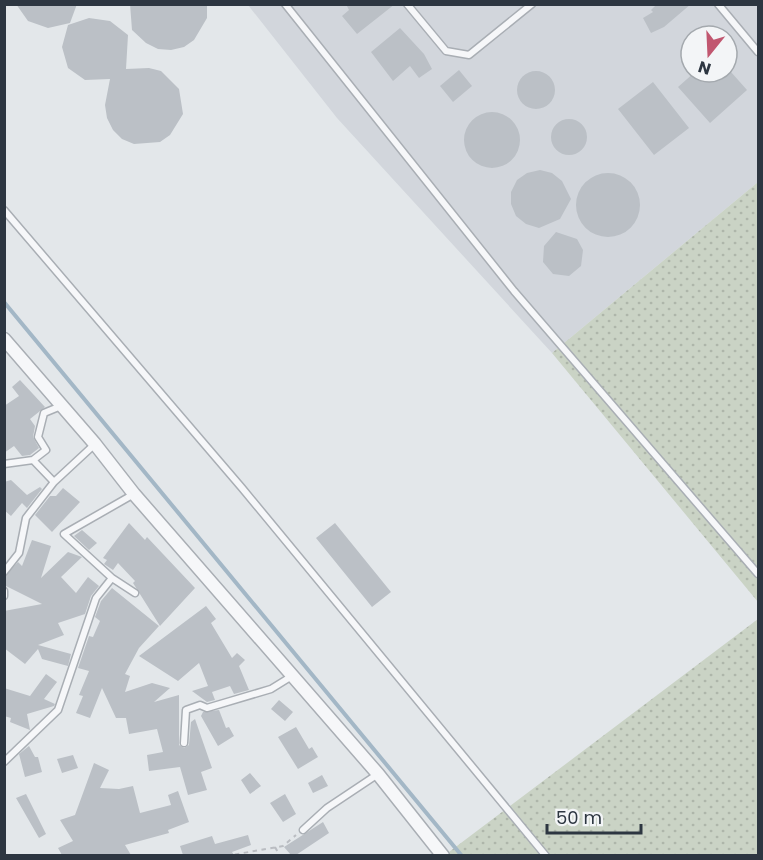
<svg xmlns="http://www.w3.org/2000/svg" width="763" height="860" viewBox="0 0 763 860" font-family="Poppins,sans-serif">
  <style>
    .built { fill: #d2d6dc; fill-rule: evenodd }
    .grass { fill: url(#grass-dots) }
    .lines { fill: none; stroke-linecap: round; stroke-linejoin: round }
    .stream { stroke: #a3b7c6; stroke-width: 4 }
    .building { fill: #bbc0c6 }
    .lane-casing { stroke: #a9aeb4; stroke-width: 9 }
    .street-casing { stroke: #a9aeb4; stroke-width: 15 }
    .path { stroke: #babdc2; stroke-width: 2; stroke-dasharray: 4.5 4.5; stroke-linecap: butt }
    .lane { stroke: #f6f7f9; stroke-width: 6 }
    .street { stroke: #f6f7f9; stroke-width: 12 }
  </style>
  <defs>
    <pattern id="grass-dots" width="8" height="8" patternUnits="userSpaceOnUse" patternTransform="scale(1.5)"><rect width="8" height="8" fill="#cad3c5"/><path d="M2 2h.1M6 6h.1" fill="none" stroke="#aeb6aa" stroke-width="1.8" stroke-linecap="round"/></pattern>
  </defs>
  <rect width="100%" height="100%" fill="#e3e7ea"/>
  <!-- built -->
  <path class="built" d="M248,5H758V182L552,353L337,118ZM691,36H727V72H691Z"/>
  <!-- grass -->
  <path class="grass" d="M758,182V602L552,353Z
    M758,619V855L451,856L449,852Z"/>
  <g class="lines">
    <!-- stream -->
    <path class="stream" d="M4,302L462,856"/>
  </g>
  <!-- building -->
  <path class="building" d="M16,4H77L70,23L48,28L28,21Z
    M130,4H207V18L194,40L184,47L171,50L158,49L146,43L132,30Z
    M346,4H395L357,34L342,16L349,10Z
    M657,4H691L664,27L651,33L643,18L653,12L651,10Z
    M89,18L110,21L128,35L126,69L149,68L161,71L179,89L183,114L170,135L160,142L134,144L122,139L113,130L107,118L105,105L110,79L85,80L68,68L62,47L68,25Z
    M400,28L424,54L432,69L419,78L410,66L393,81L371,52Z
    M459,70L472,86L453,102L440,86Z
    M517 90a19 19 0 1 1 38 0a19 19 0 1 1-38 0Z
    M695,72H731L747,90L710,123L678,87Z
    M653,82L689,128L654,155L618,109Z
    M464 140a28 28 0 1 1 56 0a28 28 0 1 1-56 0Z
    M551 137a18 18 0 1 1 36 0a18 18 0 1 1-36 0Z
    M540,170L552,173L562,181L571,199L560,219L539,228L526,224L516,216L511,204V192L517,180L527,173Z
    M576 205a32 32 0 1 1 64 0a32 32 0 1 1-64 0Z
    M556,232L577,239L583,250L581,266L569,276L553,274L543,262L544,246Z
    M20,380L45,407L30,419L35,426L33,437L39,448L30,455L22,456L14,446L4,453V406L19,396L12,387Z
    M11,480L27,495L40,487L42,489L27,508L22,503L11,516L4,510V482Z
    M63,488L80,502L52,532L35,515L50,496H56Z
    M129,523L145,540L147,537L195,588L160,626L133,583L135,581L118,563L113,570L104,564L107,560L103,558Z
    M335,523L391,592L372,607L316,538Z
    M82,530L97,543L89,550L74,536Z
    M32,540L51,546L41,578L68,552L82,557L61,577L76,593L88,577L99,586L91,596L85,614L58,623L64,635L38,645L71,654L68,666L42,659L38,649L25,664L4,648V611L42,604L4,585V577L18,562L22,566Z
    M112,588L159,626L139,648L125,674L130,676L125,692L152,683L170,688L154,702L179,695V745L184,748L189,745L191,722L195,719L212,768L201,772L207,790L188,795L180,767L149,771L147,755L163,752L157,729L129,734L126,718H116L102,688L90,718L76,713L83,696L79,695L89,671L78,668L89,636L93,637L100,621L95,617L101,601Z
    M206,606L216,619L211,623L232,658L237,653L245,660L239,666L249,690L234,694L230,686L212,692L215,700L207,702L192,691L208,686L199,663L178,681L139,656Z
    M46,674L57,682L44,699L55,704L54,706L27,714L30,730L10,722L11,718L4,716V688L30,696Z
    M279,700L293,712L285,721L271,709Z
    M219,710L226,728L229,727L234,736L218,746L201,716L203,712Z
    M296,727L309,749L312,747L318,757L298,769L278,737Z
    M29,746L35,757H38L42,772L25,777L19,754Z
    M73,755L78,768L62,773L57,759Z
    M94,763L109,770L100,788L119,789L133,786L140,813L171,805L168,795L178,791L189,822L168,830L169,833L125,845L131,855H62L58,848L73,841L60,820L75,815Z
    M250,773L261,786L250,794L241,780Z
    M322,775L328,786L313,793L308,783Z
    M26,794L46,834L39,838L16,798Z
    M285,794L296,814L283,822L270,803Z
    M323,822L329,833L296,855H291L284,847Z
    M248,835L251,845L232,852L234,855H183L180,846L212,836L215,844Z"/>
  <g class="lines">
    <defs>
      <path id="lane" d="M285,4L514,291L758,574
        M407,4L446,51L469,55L532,4
        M718,4L758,52
        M4,210L242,488L546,856
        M33,460L54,482
        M4,464L33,460L46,450L38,437L44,413L61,406
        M134,494L64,534L112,578L135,593
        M4,572L19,553L26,518L54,482L95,444
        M4,591V596
        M184,743L186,710L200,705L207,708L271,689L292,676
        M4,762L58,710L96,598L112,578
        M303,830L327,808L378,774"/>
      <path id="street" d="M4,339L95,444L134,494L378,774L443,856"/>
    </defs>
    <!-- lane casing -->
    <use href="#lane" class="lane-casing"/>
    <!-- street casing -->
    <use href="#street" class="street-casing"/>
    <!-- path -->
    <path class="path" d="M275,847L280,856
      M226,856L283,846L296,835"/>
    <!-- lane -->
    <use href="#lane" class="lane"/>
    <!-- street -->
    <use href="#street" class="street"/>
  </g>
  <!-- border -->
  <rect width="763" height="860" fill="none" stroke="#2d3641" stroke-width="12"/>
  <!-- north arrow -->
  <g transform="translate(709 54) rotate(198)"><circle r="28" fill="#f3f5f7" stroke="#a4a9ae" stroke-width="1.5"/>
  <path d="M0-4.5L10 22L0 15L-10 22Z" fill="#c15770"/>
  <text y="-9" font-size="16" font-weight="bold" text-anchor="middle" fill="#2d3641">N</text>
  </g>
  <!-- scale -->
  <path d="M547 824v9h94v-9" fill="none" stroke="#2d3641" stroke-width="3"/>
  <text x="556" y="824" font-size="18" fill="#2d3641" stroke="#f3f5f7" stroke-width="4.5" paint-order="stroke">50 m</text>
</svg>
